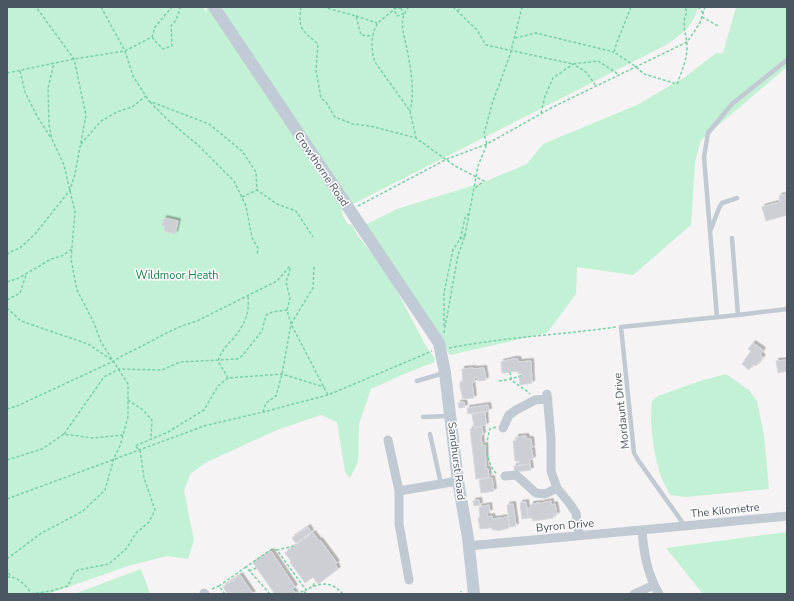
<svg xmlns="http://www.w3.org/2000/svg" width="794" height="601" viewBox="0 0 794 601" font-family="'Nunito Sans',sans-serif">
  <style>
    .green { fill: #c3f1d5 }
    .building { fill: #cdcfd5; stroke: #d7d9de; filter: url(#shadow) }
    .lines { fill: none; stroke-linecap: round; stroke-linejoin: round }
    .path { stroke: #7ad0a6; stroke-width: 1.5; stroke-dasharray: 3 2; stroke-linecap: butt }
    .lane { stroke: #c1cad2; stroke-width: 4.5 }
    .street { stroke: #c1cad2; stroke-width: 9 }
    .secondary { stroke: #c1cbd6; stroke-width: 12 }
    .labels { text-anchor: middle; stroke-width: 3; stroke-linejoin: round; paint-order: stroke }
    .street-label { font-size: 11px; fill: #4a5661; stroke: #fff }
    .park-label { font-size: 11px; fill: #17864f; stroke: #fff }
  </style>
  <defs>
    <filter id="shadow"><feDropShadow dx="2.5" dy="-2.5" stdDeviation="0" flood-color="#0004"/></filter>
  </defs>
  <rect width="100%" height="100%" fill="#f5f3f3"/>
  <!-- green -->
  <path class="green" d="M7,7H203L207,13L206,7H698C694,26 681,35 666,45L341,210L343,214L342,215L348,224L352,225L357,234V235L387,272L426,346L435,359L434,360L435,362L404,374L371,389L359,424L358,462L350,478L345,472L337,422L321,415L277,430L207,462L190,474L184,491L194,540L188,559L167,556L128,566L48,594H7Z
    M736,7H787V67L701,140L695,162L691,225L633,275L577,267L576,294L547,333L450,355L365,225L397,209L484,182L527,164L543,144L637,105L685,77L716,53H723Z
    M726,374L749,390L757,401L764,435L769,489L686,497L670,495C668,490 665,486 663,481C654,461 649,422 652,401L658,396L700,381Z
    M787,532V594H703L666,548Z
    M141,569L150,594H74Z"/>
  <!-- building -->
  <path class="building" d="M787,194V215L766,221L762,207L780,202L779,196Z
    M164,218L178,221L175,234L164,231L165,226H162Z
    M753,343L763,350L760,355L763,357L756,366L754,364L749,370L742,364L751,351L748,349Z
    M513,359H518L519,362L531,361L532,383L520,385L519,377L523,376L522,373L518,374V371L502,373L501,362Z
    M787,360V371L778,373L776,361Z
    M473,368V369L484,368L486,380L478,381L477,377L474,378L475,382H472L474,398L463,399L460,387V382H463L462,369Z
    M464,402L465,407L459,408L458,403Z
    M488,405L489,411L468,414L467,408Z
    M485,412L486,425L474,427L472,414Z
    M482,427L483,435H481L482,446L485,445L486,469H488L489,477L476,479L470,429Z
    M526,436L527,439H531L532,448L530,449L532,450L533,459L529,460L530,464L519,465V461H515L513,441H516V437Z
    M530,464L531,470L515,472L514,466Z
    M492,478L494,491L481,493L479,480Z
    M479,500L480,505L474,506L473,501Z
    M551,501V505L555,504L557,515H553V518L533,521L532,518H528L527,508H531V504L540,503V504L541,503Z
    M526,502L528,518L522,519L520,503Z
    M513,504L516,526L510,527L507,505Z
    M489,505L490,512H487V517L492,516L493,519L508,517L509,528L497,531V530H492V527L490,528L480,529L478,518H480L479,507Z
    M308,527L311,532L296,543L292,538Z
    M313,533L319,541L320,540L337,563L335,564L338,569L318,584L313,577L305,583L290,562L291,561L285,553Z
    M271,551L295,587L292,589L296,594H275L253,563Z
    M240,575L253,594H233L232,593L228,594L223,587Z"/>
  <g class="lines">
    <!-- path -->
    <path class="path" d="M101,7L125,51L133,76L149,101L209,124L242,151L256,172L257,190L277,204L296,211L313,237
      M301,7C298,30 302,30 318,44L316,70L321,98L326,102L335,117L353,124L370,126L416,138L455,166L484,181L475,188
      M323,7L356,16L361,35L371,36
      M396,7C391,13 384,17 379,22C370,32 371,51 375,62L410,111L416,138
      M409,7C406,10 404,14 403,18C401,29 405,39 407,49C411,70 415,91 410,111
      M453,7L477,30L486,45L573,64L598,61L618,74
      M631,7L617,42L614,52L635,66L644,74L677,84C681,73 686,62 687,50C688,36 680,26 687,12L685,7
      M698,7L703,13
      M401,8L403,14L397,16L394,9Z
      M457,11L462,7
      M356,16L377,23
      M702,17L718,26
      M152,37L156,42L163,49L172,46L171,26L176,20L180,9L179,7
      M515,38L536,33L614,52
      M20,71L25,92L37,116L51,138
      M7,73L74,59L125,51L152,37L155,27L172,7
      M150,102L168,120L199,146L234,181L246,206L252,238L258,248L257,255
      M541,113L545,96L553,78L573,64L586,72L596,86
      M81,144L101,121L117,112L132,107L146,96
      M242,197L257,190
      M358,206L447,159L487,144L553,107L687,42L700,23L705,7
      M460,239L465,236L462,232
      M7,255L10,252L20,248L35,234L70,190L75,174L86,115L74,59L36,7
      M314,267L313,288L291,324L328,395
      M7,282L19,278L51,259L62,256L72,249
      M7,300L20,293L26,275
      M7,308L21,321L88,344L112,360
      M444,326V293L453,250L460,239L465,218L469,213
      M444,333L458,255L465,236L478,166L487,144L484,134L492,104L510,55L522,7
      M449,348C504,337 560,335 616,327
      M510,372L511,379L523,375
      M228,378L218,361C221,352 226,346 232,340C244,326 250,314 248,296
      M499,381L511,379C517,386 525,388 530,394
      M128,400L143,410L152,420L151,438
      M7,409L17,406L114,361C121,356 128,353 136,349C156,339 175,327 197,321L277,281L291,265
      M263,412L266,403L276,396L282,374L291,324L287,310L290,298L286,282L291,267
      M496,427L490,429C485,443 486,464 497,474
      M64,434L104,377L119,369L162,370L180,362L237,359L242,356L262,331L266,315L272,312L287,310
      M7,460L42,449L64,434L93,438L123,435
      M7,499L204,426L263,412L328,395L432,351
      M294,546L277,550L306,590C321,582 331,581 343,594
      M7,559L40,534L83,511L105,490L114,458L120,446L128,417V384L101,342L94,323L77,290L71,259L75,212L64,165L52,139L49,125L48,88L54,63
      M7,568L10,576
      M249,571L256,568
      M7,577C17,576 27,585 31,594
      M313,586L315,581
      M212,589L219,586
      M461,591V592
      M31,594L51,591L68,586L74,573L78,570L109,564L127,548L136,533L149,522L155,510L144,478L140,450L135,446L168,432L204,410L218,386L228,378L282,374L324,387
      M225,594L219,586L246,567
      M270,594L246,567L272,549L277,550
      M296,594L306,590
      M304,594L306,590"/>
    <!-- lane -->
    <path class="lane" d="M711,229L719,208L722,203L737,198
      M732,238L738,315L787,309
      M717,317L704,157L708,133L732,104L787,60
      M417,381L444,373
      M423,417L449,416
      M430,434L441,484
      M685,526L638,460L634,453L621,327L738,315"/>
    <!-- street -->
    <path class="street" d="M547,394L551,439V471L557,488L570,504L576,513L579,535
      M503,428L509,415L516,410L535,400L548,399
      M388,440L399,491V524L409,580
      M505,476L516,475L536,493L545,494L557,488
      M399,491L458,481
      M642,531C644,554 647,573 659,594
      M468,546C575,536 681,527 787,516
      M204,593L205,594
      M634,594L654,585"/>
    <!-- secondary -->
    <path class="secondary" d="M214,7L439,343L445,373L458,481L468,538L474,594"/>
  </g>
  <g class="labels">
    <!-- street labels -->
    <g class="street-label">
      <text transform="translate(322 169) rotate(56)" y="4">Crowthorne Road</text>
      <text transform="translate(621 411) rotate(-96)" y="4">Mordaunt Drive</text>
      <text transform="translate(457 461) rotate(83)" y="4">Sandhurst Road</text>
      <text transform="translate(725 510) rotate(-6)" y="4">The Kilometre</text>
      <text transform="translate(565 525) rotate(-5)" y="4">Byron Drive</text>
    </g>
    <!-- park labels -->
    <g class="park-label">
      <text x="177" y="279">Wildmoor Heath</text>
    </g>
  </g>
  <!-- border -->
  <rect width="794" height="601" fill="none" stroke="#4a5661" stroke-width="16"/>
</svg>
